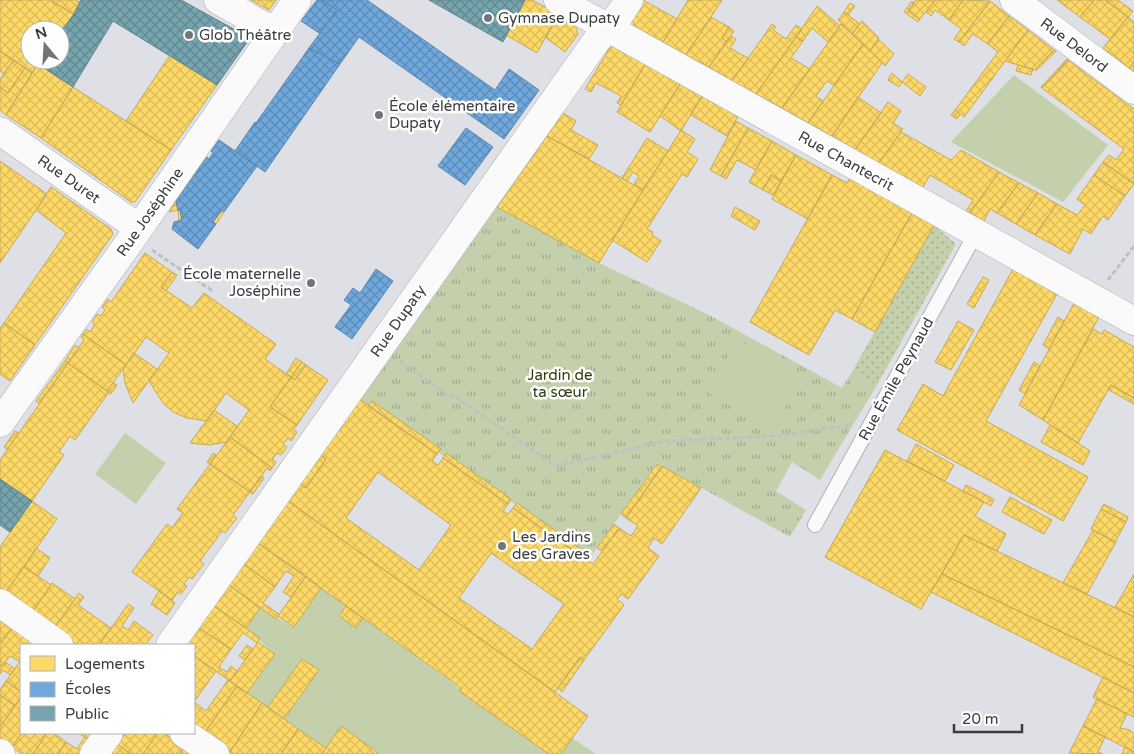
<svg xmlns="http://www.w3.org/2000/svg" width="1134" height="754" viewBox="0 0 1134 754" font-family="'Varela Round',sans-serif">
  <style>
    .grass { fill: url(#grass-dots) }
    .park { fill: url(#park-tufts) }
    .garden { fill: #c3d0ab }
    .homes { fill: url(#homes-cross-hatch); stroke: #c4aa5a; fill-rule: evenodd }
    .schools { fill: url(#schools-cross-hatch); stroke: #5f88ad }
    .public { fill: url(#public-cross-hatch); stroke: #64868d }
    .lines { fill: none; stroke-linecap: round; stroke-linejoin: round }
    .lane-casing { stroke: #b1b1b5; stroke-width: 16 }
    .street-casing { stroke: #b1b1b5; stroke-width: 29 }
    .path { stroke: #bfc0c2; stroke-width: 3; stroke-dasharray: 5 2.5; stroke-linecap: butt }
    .lane { stroke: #fafafb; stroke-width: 14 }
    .street { stroke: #fafafb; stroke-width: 28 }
    .poi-dot { fill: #747579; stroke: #fff; stroke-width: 2 }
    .labels { text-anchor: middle; stroke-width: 5; stroke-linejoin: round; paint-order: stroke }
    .poi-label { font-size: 15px; fill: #3b3c3f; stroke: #fff; text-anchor: start }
    .street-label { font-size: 15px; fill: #3b3c3f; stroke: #fff }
    .park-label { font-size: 15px; fill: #303d05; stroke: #fff }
  </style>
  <defs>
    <pattern id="grass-dots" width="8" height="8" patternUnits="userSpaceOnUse" patternTransform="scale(1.25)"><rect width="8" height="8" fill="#c3d0ab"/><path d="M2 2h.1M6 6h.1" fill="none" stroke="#a0aa8d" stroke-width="1.8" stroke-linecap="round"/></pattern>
    <pattern id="park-tufts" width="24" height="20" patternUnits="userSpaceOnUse" patternTransform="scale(1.25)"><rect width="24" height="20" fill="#c3d0ab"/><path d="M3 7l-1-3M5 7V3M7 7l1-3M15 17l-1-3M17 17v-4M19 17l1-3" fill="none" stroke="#a0aa8d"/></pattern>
    <pattern id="homes-cross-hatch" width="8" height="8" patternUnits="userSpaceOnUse" patternTransform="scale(1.25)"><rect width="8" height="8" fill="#ffd966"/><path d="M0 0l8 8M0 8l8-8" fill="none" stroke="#dbbb5a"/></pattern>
    <pattern id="schools-cross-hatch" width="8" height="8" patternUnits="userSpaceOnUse" patternTransform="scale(1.25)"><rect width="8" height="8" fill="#6fa8dc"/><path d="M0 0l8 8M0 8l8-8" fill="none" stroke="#5c8ab4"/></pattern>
    <pattern id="public-cross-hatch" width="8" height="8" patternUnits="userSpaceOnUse" patternTransform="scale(1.25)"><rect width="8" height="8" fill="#76a5af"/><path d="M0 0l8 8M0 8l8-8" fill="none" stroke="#628890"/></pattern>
  </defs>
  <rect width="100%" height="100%" fill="#dfe0e5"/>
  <!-- grass -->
  <path class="grass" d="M934,225L956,244L877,385L852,372Z"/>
  <!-- park -->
  <path class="park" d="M497,207L599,263L709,315L842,388L852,372L877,385L820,480L792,462L776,491L806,510L790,537L657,463L591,556L360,399Z"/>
  <!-- garden -->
  <path class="garden" d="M1014,75L1108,145L1063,202L951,142Z
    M738,340L802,378L772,430L707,392Z
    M125,433L166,463L136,504L95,474Z
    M321,588L346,606L339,616L356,627L363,618L550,754H379L341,726L326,748L284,719L318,670L302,659L268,707L247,693L275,654L246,628L260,608L294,627Z
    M572,738L596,754H561Z"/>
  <!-- homes -->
  <path class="homes" d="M0,0H50L74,14L60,33V30H30V60H40L32,73L0,51Z
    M53,0H76L80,2L73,14L53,2Z
    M251,0H276L269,10Z
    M525,0H532L558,14L537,53L506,35Z
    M643,0L677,19L663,42L634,26L632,16Z
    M688,0H722L686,55L663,42Z
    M916,0H935L920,19L908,11Z
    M935,0H963L949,20L935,10L931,16L926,12Z
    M963,0L990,1L959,42L954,39L961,29L949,20Z
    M1057,0H1094L1080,17Z
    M1094,0H1105L1128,17L1110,39L1080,17Z
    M1105,0H1118L1133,11L1128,17Z
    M912,1L914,3L908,11L920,19L918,22L904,12Z
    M990,1L1009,16L988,44L973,34L964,46L959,42Z
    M850,3L855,6L848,15L844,12Z
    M817,6L840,26L828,42L812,28L803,41L796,37Z
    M844,12L860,24L852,34L838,20Z
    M558,14L575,24L578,34L565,52L546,38Z
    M1009,16L1028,30L964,117L955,110L998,52L988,44Z
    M711,17L729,27L722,38L727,42L709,67L686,55Z
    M1128,17L1134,22V62L1129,68L1103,48Z
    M862,21L879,38L870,51L852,34Z
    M772,24L776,27L773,30L786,39L796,25L802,29L756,94L732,81Z
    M841,24L863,44L834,85L827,81L816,96L823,101L808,123L782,108Z
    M729,27L734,31L727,42L722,38Z
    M1028,30L1054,50L1035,70L1005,61Z
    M730,36L736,39L730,48L748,58L732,81L709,67Z
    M796,37L803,41L791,58L810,69L782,108L756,94Z
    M878,39L894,54L885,66L870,51Z
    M612,44L646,63L621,105L617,103L621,96L596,83L591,92L585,89Z
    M863,44L882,63L832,136L808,123Z
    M1054,50L1056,51L1037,70H1035Z
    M0,51L14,60L4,74L0,71Z
    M170,55L217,85L171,150L126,121Z
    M1067,59L1068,60L1042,88L1041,87Z
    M14,60L25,68L8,93L0,87V79Z
    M1068,60L1134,109V184L1103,162L1109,155L1116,160L1124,149L1042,88Z
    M1134,62V72L1129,68Z
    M646,63L680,84L650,132L617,112Z
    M38,64L73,87L41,138L6,115Z
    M1018,65L1033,69L1031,75L1016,71Z
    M25,68L32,73L6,115L0,110V87L8,93Z
    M892,73L902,82L899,87L888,80Z
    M908,74L926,87L920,96L902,82Z
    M680,84L703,94L681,131L660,116Z
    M73,87L171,150L135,202H131L41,138Z
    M703,94L739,114L727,136L691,115Z
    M858,97L881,113L855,150L832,136Z
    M888,102L901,111L893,123L903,129L879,163L855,150Z
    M955,110L960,114L957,119L951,115Z
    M563,113L576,121L571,130L598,145L589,159L547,136Z
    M736,121L748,128L721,176L710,170Z
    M748,128L772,141L756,170L737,160L726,179L721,176Z
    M681,130L695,139L687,152L698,159L687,177L682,174L647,229L653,232L652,235L661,241L647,262L612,240Z
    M901,132L951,160L961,150L999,172L970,213L966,211L973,200L930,175L923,187L879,163Z
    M547,136L643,190L599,263L497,207Z
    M647,138L668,151L643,190L634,184L639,176L633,172L627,181L622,178Z
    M772,141L796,155L781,181L771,175L763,190L749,182Z
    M796,155L832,175L808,219L772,199Z
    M0,161L47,194L0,263Z
    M1103,162L1134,184L1125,196L1094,175Z
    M999,172L1019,183L997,213L990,209L984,221L970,213Z
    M771,175L781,181L773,195L763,190Z
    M832,175L847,183L850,178L912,213L852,319L835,310L809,355L750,322Z
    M1094,175L1125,196L1108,220L1103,216L1091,234L1083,229L1070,254L1035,235L1057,204L1077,215L1085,205L1077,199Z
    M1019,183L1038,193L1016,224L997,213Z
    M51,187L111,229L113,234L35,345L4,323L66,233L36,210Z
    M1038,193L1057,204L1035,235L1016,224Z
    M176,201L178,210L169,212Z
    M735,207L760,221L755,230L731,216Z
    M178,210H180L182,220L179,221Z
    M222,210L224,212L216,224L213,222Z
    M912,213L934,225L875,332L852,319Z
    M145,253L172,272L161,287L192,308L204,293L276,344L265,359L291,377L270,407L297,425L293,430L297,432L291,441L288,438L283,444L287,447L281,455L277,453L272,460L276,462L272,468L230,437L249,410L226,393L207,421L187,418L173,412L163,403L149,381L169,353L146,337L126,365L83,334L87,329L90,332L95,324L92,322L97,314L101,316L105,310L102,307L108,299L111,302Z
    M1013,269L1057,294L986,421L1088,477L1063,521L897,430L923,384L943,396Z
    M172,272L177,275L166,291L161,287Z
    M983,277L989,280L974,308L967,304Z
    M1074,303L1099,317L1043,420L1019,405Z
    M1058,317L1064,321L1049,349L1043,345Z
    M958,321L974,330L951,370L935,362Z
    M4,323L35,345L10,381L0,374V328Z
    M1093,329L1102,334L1104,330L1134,347V398L1111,385L1078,443L1043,420Z
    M83,334L126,365L107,391L68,363L84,340L81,337Z
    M75,345L79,348L68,363L65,361Z
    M134,353L157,369L133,403L125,383L123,369Z
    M296,358L302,362L291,377L286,374Z
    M65,361L68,363L39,404L36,401Z
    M302,362L306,365L295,380L291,377Z
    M1034,362L1040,366L1025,394L1019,390Z
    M68,363L109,392L75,440L70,436L59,452L64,455L32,501L0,479V460Z
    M306,365L328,380L297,425L270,407L291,377L295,380Z
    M113,383L117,385L111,394L107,391Z
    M1111,385L1134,398V404L1109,390Z
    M360,399L437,454L432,461L438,465L443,458L508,504L503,511L508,514L513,508L593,564L619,528L631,536L638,526L626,518L662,466L701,488L662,544L654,538L648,548L659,556L628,599L621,594L617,599L624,605L584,660L580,657L555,692L288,501L300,484L306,488L326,459L321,455ZM378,472L451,525L419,570L346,518ZM491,553L564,604L532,649L459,598Z
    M372,401L441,449L437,454L368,406Z
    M214,410L237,426L227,442L209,445L190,443Z
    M1050,425L1090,451L1083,465L1041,442Z
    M15,431L19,433L7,450L4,447Z
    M230,437L272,468L270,471L267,468L250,492L210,464Z
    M916,444L954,465L945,481L907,461Z
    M885,450L984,502L975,516L1006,534L997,551L964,535L921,609L825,557Z
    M213,453L216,455L210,464L207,462Z
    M446,453L511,499L508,504L443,458Z
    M321,455L326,459L306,488L300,484Z
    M210,464L250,492L233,515L237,518L225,533L222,531L200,561L204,564L192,579L189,577L184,584L187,586L181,594L178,592L172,600L132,572L167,524L172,528L183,513L177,509Z
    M657,464L662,467L626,518L621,514Z
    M261,476L264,478L253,494L250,492Z
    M966,485L994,499L991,506L963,491Z
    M1010,497L1052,520L1044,534L1002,512Z
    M32,501L57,519L4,595L0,592V547Z
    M288,501L588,716L561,754H549L459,691L461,688L258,543Z
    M517,503L584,551L581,556L513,508Z
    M1104,504L1128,517L1126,522L1101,509Z
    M1101,509L1126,522L1115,542L1091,529Z
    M614,524L619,528L602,551L597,548Z
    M1093,530L1116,542L1087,594L1063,583Z
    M964,535L1134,617V667L942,574Z
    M258,543L306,576L291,597L283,592L294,576L286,571L275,587L244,564Z
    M36,548L50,558L38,576L24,567Z
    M244,564L275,587L263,603L279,614L276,619L229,585Z
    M24,567L51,585L31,614L4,595Z
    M942,574L1134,667V693L931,592Z
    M1134,574V617L1115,607Z
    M306,576L321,588L294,627L278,616Z
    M52,583L75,599L54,629L31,614Z
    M229,585L260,608L246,628L214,606Z
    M159,591L175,603L167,615L151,604Z
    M79,593L84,597L78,605L111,628L99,645H77L54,629Z
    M128,604L134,608L122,626L128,630L134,621L153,635L145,645H99Z
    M214,606L260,638L257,643L243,633L231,649L199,628Z
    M346,606L363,618L356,628L339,616Z
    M0,618L13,627L0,644Z
    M13,627L34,642L32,645H21V660L20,662L10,656L2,666L0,665V644Z
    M199,628L231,649L219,667L227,672L231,666L237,671L230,681L194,656V645H187Z
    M258,642L275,654L247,693L230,681Z
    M247,645L253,649L245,660L239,656Z
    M194,656L216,671L194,702L206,711L228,680L237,686L204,734L194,727Z
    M580,657L584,660L562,692L558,688Z
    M302,659L319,670L284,719L268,707Z
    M21,660V692L6,681Z
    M5,662L15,669L11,675L3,670L0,674V665L2,666Z
    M1103,677L1134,693V717L1093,697Z
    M6,681L21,692V697L15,706L0,695V690Z
    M237,686L262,703L230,752L204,734Z
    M0,695L15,706L0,727Z
    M21,697L22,733L12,747L0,738V727Z
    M1097,699L1127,714L1120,728L1130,730L1134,734V752L1083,726Z
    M262,703L298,729L281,754H232L230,752Z
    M341,726L369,746L379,754H322Z
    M1083,726L1105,737L1098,752L1103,754L1069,753Z
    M298,729L326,748L322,754H281Z
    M22,733H47L33,754H22L12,747Z
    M47,733H56L55,734L66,742L58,754H33Z
    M78,733H98L92,742Z
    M125,733H158L143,754H131L117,744Z
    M158,733H164L184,747L180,754H143Z
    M85,737L92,742L83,754H58L66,742L77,749Z
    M117,744L131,754H110Z
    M184,747L194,754H180Z
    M1125,747L1134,752V754H1122Z"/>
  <!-- schools -->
  <path class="schools" d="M317,0H322L337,10L319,33L301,21Z
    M322,0H367L495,90L509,69L539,90L504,139L359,37L340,64L309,48L337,10Z
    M309,48L340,64L265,172L235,151L255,122L256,123Z
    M466,128L493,147L465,185L438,166Z
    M219,140L257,166L224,212L222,210L213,222L216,224L198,249L172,229L174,222L182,220L180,210H178L176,201L207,157L209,159L213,153L211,151Z
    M376,269L393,281L352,339L335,327L351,305L344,300L353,288L360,293Z"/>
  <!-- public -->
  <path class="public" d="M81,0H181L250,38L217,85L113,21L73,87L38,64L40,60H60V33L74,14Z
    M429,0H525L503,42Z
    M0,479L32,501L10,532L0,525Z"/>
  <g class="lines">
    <defs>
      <path id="lane" d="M815,525L976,233"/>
      <path id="street" d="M218,0L275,32
        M558,0L1134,321
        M1014,0L1134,90
        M0,131L139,228
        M0,423L133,237L297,0
        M0,603L59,645
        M170,645L597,40L620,14L629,0
        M184,733L215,754
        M0,753L1,754
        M94,754L109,733"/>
    </defs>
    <!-- lane casing -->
    <use href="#lane" class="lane-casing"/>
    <!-- street casing -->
    <use href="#street" class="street-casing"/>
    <!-- path -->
    <path class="path" d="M152,250L214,292
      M1108,280L1134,246
      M400,361L445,394L460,400L556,466L665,441L776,436L851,425"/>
    <!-- lane -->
    <use href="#lane" class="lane"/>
    <!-- street -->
    <use href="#street" class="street"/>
  </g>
  <!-- markers -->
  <g class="poi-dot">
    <circle cx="488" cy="18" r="5"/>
    <circle cx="189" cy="35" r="5"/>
    <circle cx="379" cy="115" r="5"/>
    <circle cx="311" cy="283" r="5"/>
    <circle cx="502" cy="546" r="5"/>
  </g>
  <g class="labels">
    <!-- poi labels -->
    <g class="poi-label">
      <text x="498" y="23">Gymnase Dupaty</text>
      <text x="199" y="40">Glob Théâtre</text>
      <text x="389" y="111">École élémentaire<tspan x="389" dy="17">Dupaty</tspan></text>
      <text x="301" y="279" text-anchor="end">École maternelle<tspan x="301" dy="17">Joséphine</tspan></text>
      <text x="512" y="542">Les Jardins<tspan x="512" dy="17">des Graves</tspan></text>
    </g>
    <!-- street labels -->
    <g class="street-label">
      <text transform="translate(1074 45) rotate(37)" y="5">Rue Delord</text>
      <text transform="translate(846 161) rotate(29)" y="5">Rue Chantecrit</text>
      <text transform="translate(69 179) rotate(35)" y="5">Rue Duret</text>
      <text transform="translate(150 212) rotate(-55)" y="5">Rue Joséphine</text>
      <text transform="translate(398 321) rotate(-55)" y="5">Rue Dupaty</text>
      <text transform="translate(896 379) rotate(-61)" y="5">Rue Émile Peynaud</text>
    </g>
    <!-- park labels -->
    <g class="park-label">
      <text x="560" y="380">Jardin de<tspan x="560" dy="17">ta sœur</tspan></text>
    </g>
  </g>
  <!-- legend -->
  <rect x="20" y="644" width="175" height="90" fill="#ffffff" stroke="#b1b1b2"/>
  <rect x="30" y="656" width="25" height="15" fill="#ffd966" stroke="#b1b1b2"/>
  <text x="65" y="669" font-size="15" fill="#3b3c3f">Logements</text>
  <rect x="30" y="682" width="25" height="15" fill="#6fa8dc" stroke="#b1b1b2"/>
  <text x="65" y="694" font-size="15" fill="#3b3c3f">Écoles</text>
  <rect x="30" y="706" width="25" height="15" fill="#76a5af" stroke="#b1b1b2"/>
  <text x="65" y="719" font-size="15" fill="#3b3c3f">Public</text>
  <!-- north arrow -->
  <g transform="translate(45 45) rotate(342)"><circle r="24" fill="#ffffff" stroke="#b1b1b2"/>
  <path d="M0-4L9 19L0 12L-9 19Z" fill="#747579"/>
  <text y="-8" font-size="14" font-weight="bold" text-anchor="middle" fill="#3b3c3f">N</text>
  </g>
  <!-- scale -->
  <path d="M954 724v8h68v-8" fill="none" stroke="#3b3c3f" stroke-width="2.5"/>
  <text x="962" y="724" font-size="15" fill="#3b3c3f" stroke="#ffffff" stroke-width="4" paint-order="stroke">20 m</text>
</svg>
